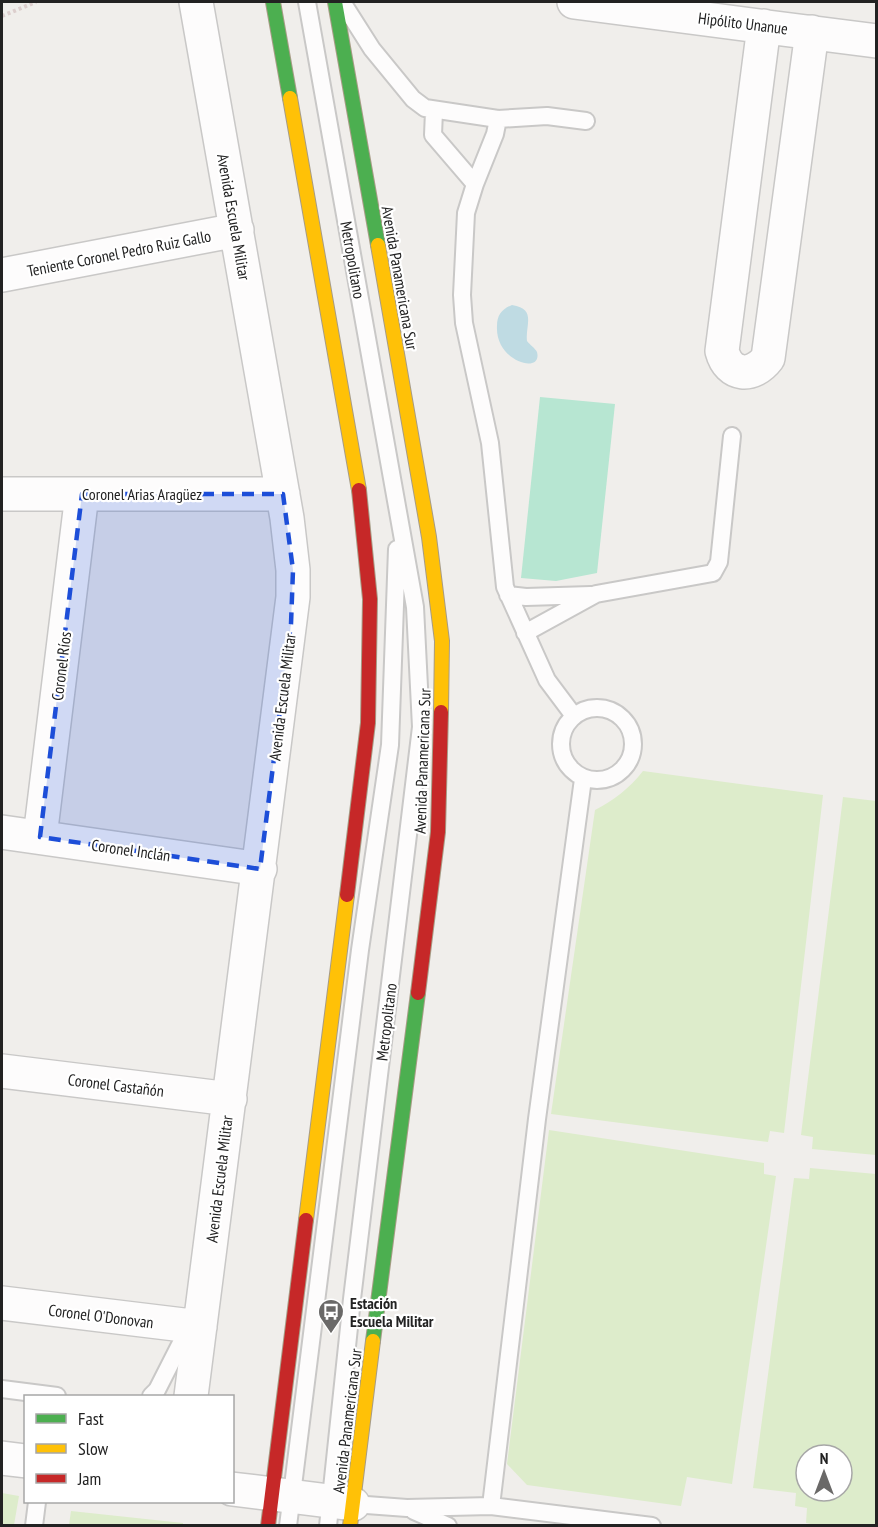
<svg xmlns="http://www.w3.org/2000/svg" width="878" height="1527" viewBox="0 0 878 1527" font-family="'PT Sans Narrow',sans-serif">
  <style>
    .grass { fill: #ddeccb; fill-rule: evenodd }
    .pitch { fill: #b7e6d2 }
    .water { fill: #bfdbe3 }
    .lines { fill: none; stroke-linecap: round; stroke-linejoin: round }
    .lane-casing { stroke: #c9c8c7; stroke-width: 20 }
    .street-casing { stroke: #c9c8c7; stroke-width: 36 }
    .fast-casing { stroke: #a79c86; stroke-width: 16 }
    .slow-casing { stroke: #a79c86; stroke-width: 16 }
    .jam-casing { stroke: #a79c86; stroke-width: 16 }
    .path { stroke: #dccecd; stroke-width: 4; stroke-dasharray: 3 3; stroke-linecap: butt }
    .lane { stroke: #fdfcfc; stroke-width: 16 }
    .street { stroke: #fdfcfc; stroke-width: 33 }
    .fast { stroke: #4caf50; stroke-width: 14 }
    .slow { stroke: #ffc107; stroke-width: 14 }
    .jam { stroke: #c62828; stroke-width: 14 }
    .marked { fill: #1d4ed8; fill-opacity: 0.2; stroke: #1d4ed8; stroke-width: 4.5; stroke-dasharray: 12 8; stroke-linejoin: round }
    .labels { text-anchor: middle; stroke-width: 4.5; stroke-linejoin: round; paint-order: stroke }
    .street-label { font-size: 16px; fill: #222; stroke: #fff }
    .poi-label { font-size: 16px; font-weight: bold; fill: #222; stroke: #fff; text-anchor: start }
  </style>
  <rect width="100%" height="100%" fill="#f0eeeb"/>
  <!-- grass -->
  <path class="grass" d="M643,771L823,795L784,1133L770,1131L768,1142L551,1114L595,810C614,800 629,789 643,771Z
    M843,797L876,801V1155L812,1149L813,1137L801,1135Z
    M549,1130L764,1163V1174L776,1176L732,1484L687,1477L681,1506L527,1485L507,1464Z
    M810,1168L876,1174V1525L820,1526L806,1523L807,1508L795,1506L796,1493L753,1488L794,1178L809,1179ZM806,1455H842V1491H806Z
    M2,1493L19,1496L14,1525H2Z
    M71,1511L183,1523V1525H69Z"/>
  <!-- pitch -->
  <path class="pitch" d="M540,397L615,404L597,573L556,581L521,578Z"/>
  <!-- water -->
  <path class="water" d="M512,305C537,309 525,325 527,341C530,345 535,348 537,352C543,375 495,362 497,326C497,315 502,309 512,305Z"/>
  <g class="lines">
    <defs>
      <path id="lane" d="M307,2L415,607L421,727L352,1299L328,1526
        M344,5L372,49L413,99L425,108L498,119L547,116L586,121
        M434,111L433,135L475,184
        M498,119L495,134L475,184L466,213L462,295L464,323L490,443L505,587L547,680L574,716
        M508,595L526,597L591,595
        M525,633L596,594L713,573L719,562L732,436
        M561 744a36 36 0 1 1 72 0a36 36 0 1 1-72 0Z
        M2,1389L57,1396
        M151,1396L157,1390L189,1327
        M353,1504L407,1508L491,1506L652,1526
        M491,1506L537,1119L583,779
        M414,1511L448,1526
        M34,1526L37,1502
        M288,1526L360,950L390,745L397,549"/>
      <path id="street" d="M574,2L876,41
        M764,26L722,351C729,377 753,378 768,358L812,32
        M2,275L237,230
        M2,494H283
        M2,832L260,869
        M40,837L82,494
        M2,1071L230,1099
        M2,1303L200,1327
        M191,1396L293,597V570L287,518L196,2
        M2,1458L26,1461
        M232,1489L353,1504"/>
      <path id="fast" d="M273,2L290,98
        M335,2L378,245
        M373,1341L418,993"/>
      <path id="slow" d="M290,98L359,490
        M378,245L429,537L442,641L441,712
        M306,1220L347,895
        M350,1526L373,1341"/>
      <path id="jam" d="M347,895L368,723L370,599L359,490
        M418,993L438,832L441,712
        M268,1526L306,1220"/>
    </defs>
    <!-- lane casing -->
    <use href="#lane" class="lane-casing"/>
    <!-- street casing -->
    <use href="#street" class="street-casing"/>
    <!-- fast casing -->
    <use href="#fast" class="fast-casing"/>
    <!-- slow casing -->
    <use href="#slow" class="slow-casing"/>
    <!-- jam casing -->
    <use href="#jam" class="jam-casing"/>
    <!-- path -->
    <path class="path" d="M2,16L36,2"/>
    <!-- lane -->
    <use href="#lane" class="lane"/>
    <!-- street -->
    <use href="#street" class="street"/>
    <!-- fast -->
    <use href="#fast" class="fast"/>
    <!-- slow -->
    <use href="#slow" class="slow"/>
    <!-- jam -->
    <use href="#jam" class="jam"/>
  </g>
  <!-- marked area -->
  <path class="marked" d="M82,494H283L293,570L291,624L260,869L40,837Z"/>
  <!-- icons -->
  <defs>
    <symbol id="bus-pin" viewBox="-11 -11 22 30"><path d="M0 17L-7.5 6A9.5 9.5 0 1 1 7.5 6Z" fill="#6a6968" stroke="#fff"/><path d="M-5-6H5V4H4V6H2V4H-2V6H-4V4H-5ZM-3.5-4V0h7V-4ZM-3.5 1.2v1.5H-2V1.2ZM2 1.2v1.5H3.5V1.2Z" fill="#fff"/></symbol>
  </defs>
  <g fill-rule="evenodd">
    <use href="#bus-pin" x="316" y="1297" width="30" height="40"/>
  </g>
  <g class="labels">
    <!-- street labels -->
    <g class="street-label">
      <text transform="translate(743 23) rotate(7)" y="6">Hipólito Unanue</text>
      <text transform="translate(234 217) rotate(80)" y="6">Avenida Escuela Militar</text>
      <text transform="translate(119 253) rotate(-11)" y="6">Teniente Coronel Pedro Ruiz Gallo</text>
      <text transform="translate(353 260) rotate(80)" y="6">Metropolitano</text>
      <text transform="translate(400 278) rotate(80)" y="6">Avenida Panamericana Sur</text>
      <text x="142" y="500">Coronel Arias Aragüez</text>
      <text transform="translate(61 666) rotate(-83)" y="6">Coronel Ríos</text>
      <text transform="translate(282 697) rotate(-83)" y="6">Avenida Escuela Militar</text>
      <text transform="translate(422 761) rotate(-88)" y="6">Avenida Panamericana Sur</text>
      <text transform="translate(131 850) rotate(8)" y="6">Coronel Inclán</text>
      <text transform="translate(386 1022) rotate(-83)" y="6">Metropolitano</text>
      <text transform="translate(116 1085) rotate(7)" y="6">Coronel Castañón</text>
      <text transform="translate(219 1179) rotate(-83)" y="6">Avenida Escuela Militar</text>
      <text transform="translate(101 1316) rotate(7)" y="6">Coronel O'Donovan</text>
      <text transform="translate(347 1421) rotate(-83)" y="6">Avenida Panamericana Sur</text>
    </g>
    <!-- poi labels -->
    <g class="poi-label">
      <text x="350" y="1309">Estación<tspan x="350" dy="18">Escuela Militar</tspan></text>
    </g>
  </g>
  <!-- border -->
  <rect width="878" height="1527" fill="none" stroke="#222222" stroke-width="6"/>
  <!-- legend -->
  <rect x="24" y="1395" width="210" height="108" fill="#ffffff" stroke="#a7a7a7" stroke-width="1.5"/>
  <rect x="36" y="1414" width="30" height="9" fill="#4caf50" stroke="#a7a7a7" stroke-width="1.5"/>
  <text x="78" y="1425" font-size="18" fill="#222222">Fast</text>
  <rect x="36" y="1444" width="30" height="9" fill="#ffc107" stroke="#a7a7a7" stroke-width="1.5"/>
  <text x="78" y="1455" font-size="18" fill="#222222">Slow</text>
  <rect x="36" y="1474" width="30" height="9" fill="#c62828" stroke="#a7a7a7" stroke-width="1.5"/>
  <text x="78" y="1485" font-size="18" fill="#222222">Jam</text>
  <!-- north arrow -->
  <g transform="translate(824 1473)"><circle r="28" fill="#ffffff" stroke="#a7a7a7" stroke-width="1.5"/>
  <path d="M0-4.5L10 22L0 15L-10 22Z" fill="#6a6968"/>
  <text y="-9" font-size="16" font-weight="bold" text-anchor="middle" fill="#222222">N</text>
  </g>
</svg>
